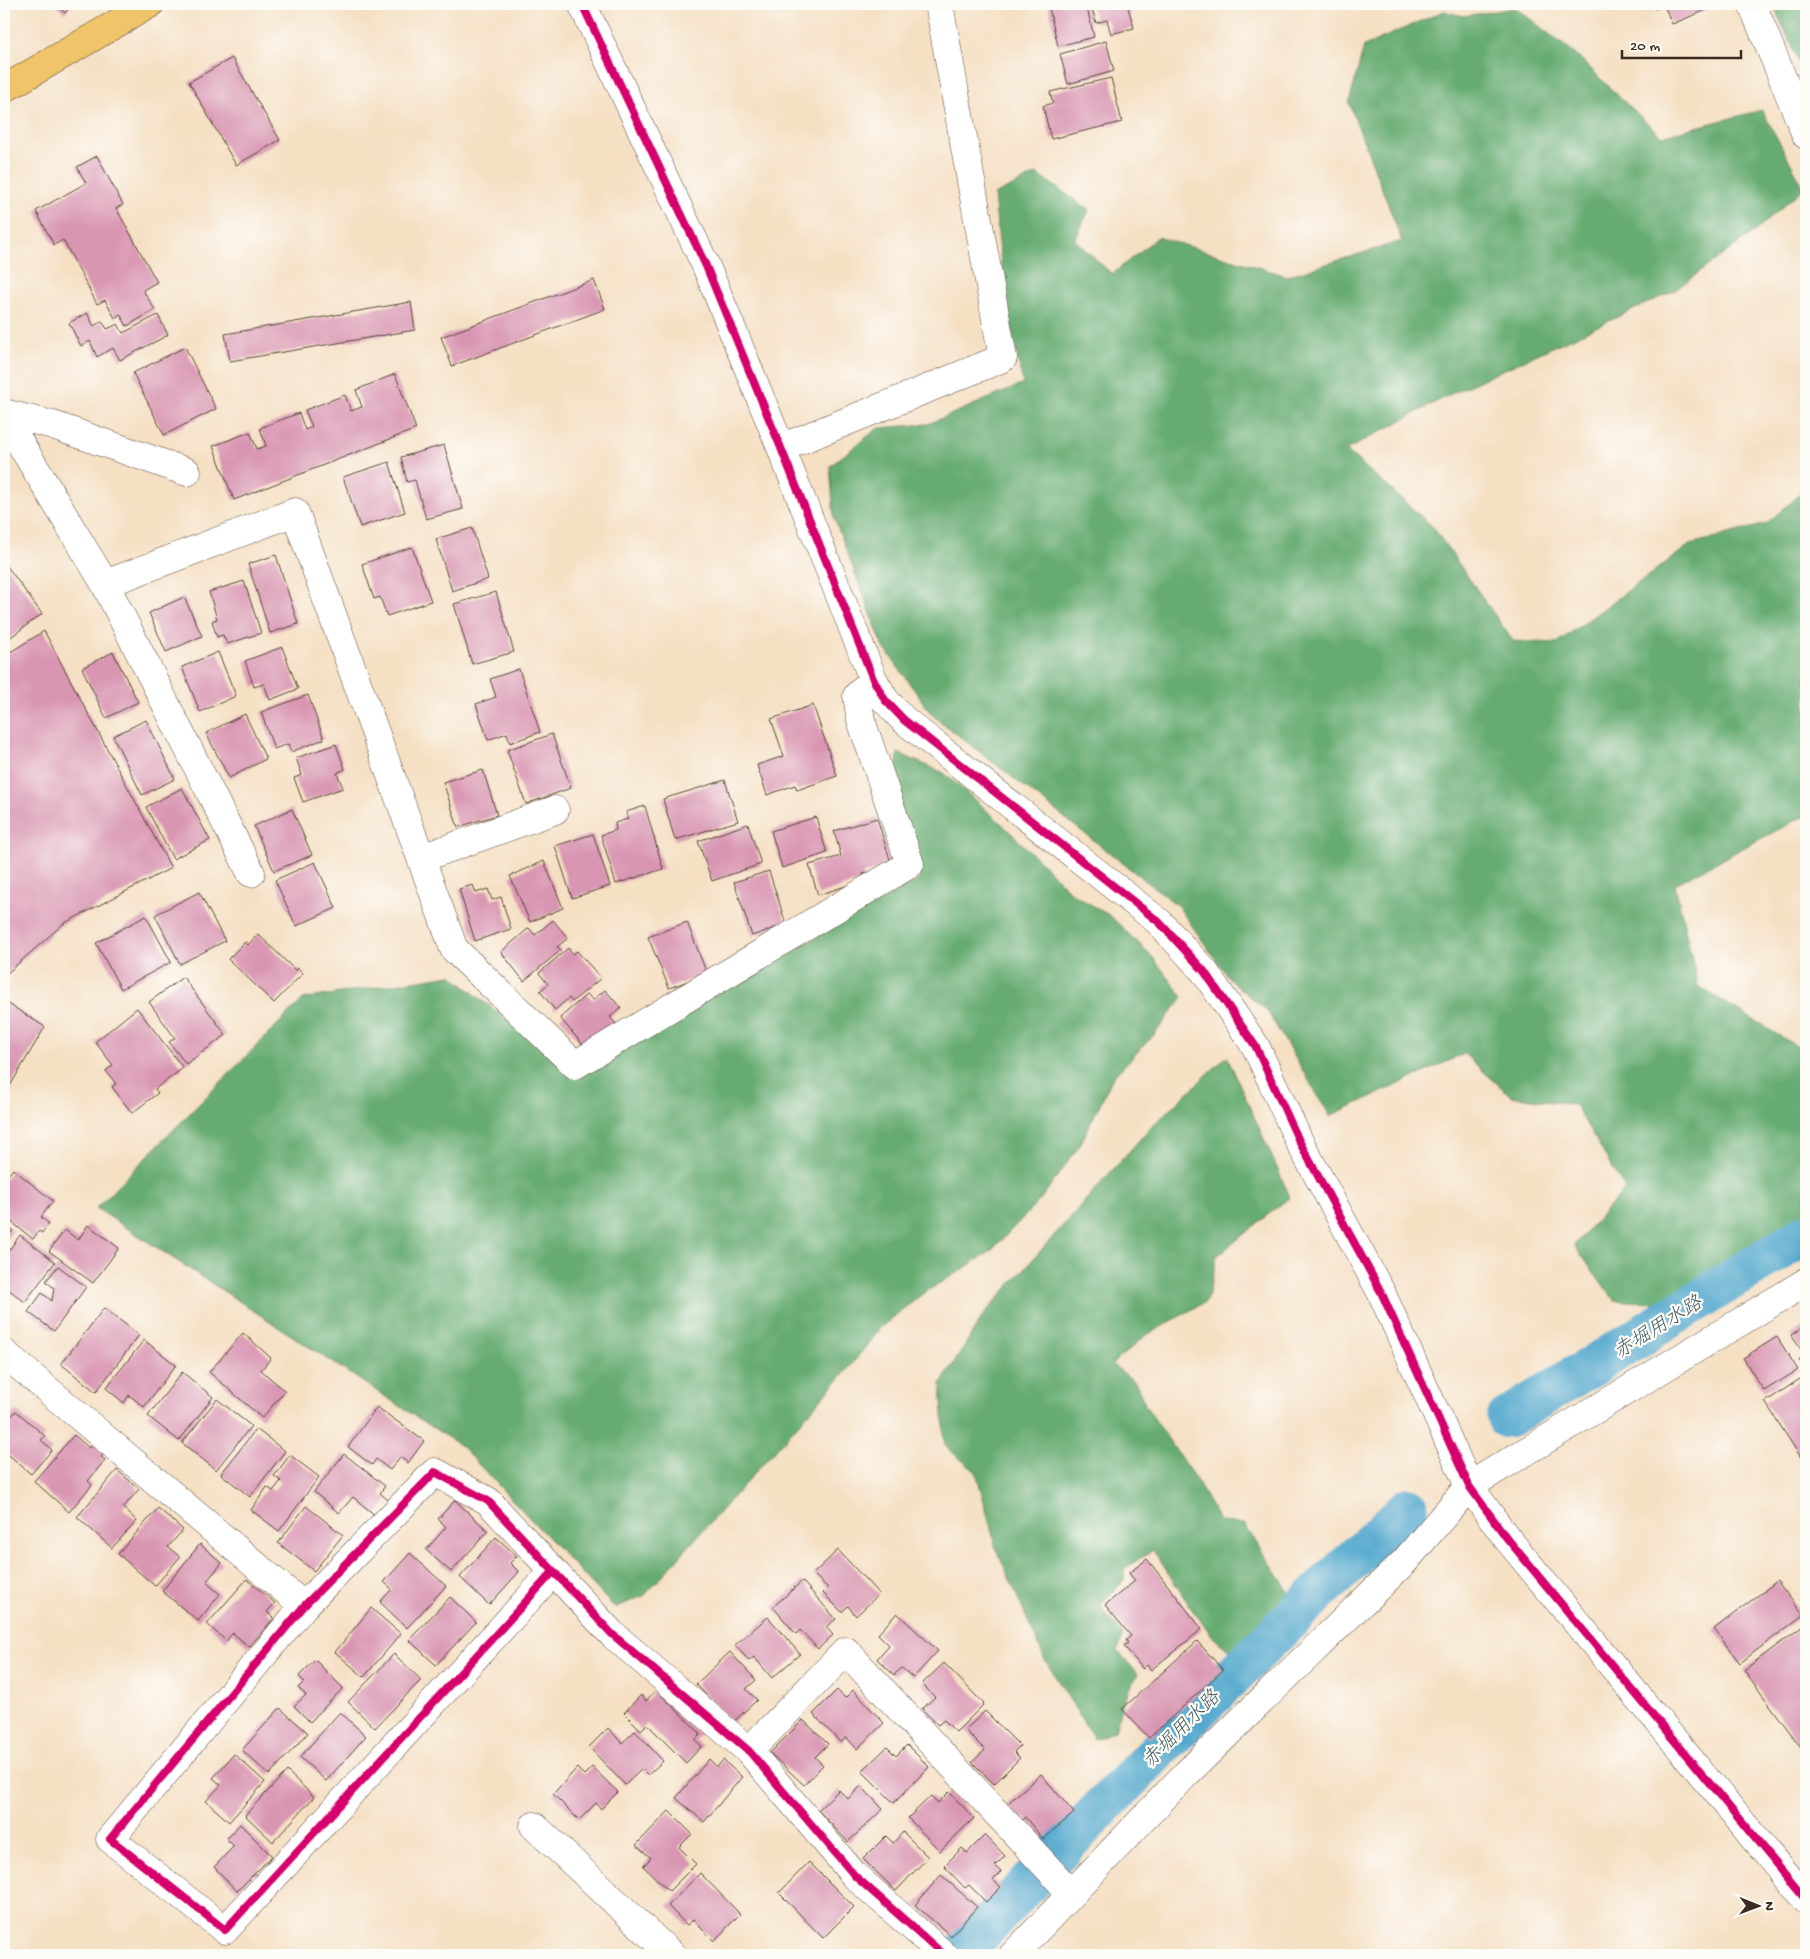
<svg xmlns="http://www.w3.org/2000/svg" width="1810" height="1959" viewBox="0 0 1810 1959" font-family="'Gochi Hand','Klee One',sans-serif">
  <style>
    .forest { fill: #66ac72; stroke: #506b48 }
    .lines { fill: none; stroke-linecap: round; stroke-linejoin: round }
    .canal { stroke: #52a8ce; stroke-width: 41 }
    .building { fill: #d996b2 }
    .minor-casing { stroke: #574537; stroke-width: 29 }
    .major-casing { stroke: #574537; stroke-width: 29 }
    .minor { stroke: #fff; stroke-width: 28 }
    .major { stroke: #f0c469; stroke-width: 28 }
    .cycleway-casing { stroke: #fdfcf7; stroke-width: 11 }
    .cycleway { stroke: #d6006c; stroke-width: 8 }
    .labels { text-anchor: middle; stroke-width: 4.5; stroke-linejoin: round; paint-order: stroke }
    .water-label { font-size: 20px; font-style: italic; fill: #445c64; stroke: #fdfcf7 }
  </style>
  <rect width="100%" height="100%" fill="#fdfcf7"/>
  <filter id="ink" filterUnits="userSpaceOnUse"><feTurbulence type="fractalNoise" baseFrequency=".02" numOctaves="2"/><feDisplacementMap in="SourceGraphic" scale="10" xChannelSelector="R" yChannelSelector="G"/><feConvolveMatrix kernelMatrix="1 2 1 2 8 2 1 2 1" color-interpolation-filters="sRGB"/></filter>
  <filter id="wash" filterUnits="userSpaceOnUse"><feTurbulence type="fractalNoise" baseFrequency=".0096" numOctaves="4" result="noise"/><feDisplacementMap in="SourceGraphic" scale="20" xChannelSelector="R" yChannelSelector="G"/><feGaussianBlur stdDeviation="1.12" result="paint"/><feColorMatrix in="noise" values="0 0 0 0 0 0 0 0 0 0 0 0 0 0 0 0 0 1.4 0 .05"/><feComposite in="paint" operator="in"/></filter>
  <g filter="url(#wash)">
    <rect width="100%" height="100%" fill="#f5e0c4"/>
    <!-- forest -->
    <path class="forest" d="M1773,4H1806V78Z
      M1516,8L1580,58L1612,90L1661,136L1762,110L1804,188L1755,231L1674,291L1453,393L1346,450L1433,527L1513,641L1557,643L1691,544L1766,524L1806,489V815L1675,884L1698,986L1806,1052V1215L1658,1303L1614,1300L1574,1245L1625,1189L1575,1105L1511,1096L1464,1054L1330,1116L1267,1011L1231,981L1178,906L932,715L883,646L834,518L830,466L878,428L928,424L1023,384L1004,292L994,195L1037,174L1089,210L1075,240L1112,274L1158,237L1287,276L1402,241L1349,103L1364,46L1444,11L1463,16Z
      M898,753L944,773L1002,824L1073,894L1109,915L1151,955L1183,997L1154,1035L1113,1077L1080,1145L1040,1200L990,1252L924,1293L881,1327L848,1369L645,1595L615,1608L461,1446L96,1208L303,999L451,975L574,1074L920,879L894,802Z
      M1227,1056L1290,1197L1217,1256L1207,1301L1145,1336L1112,1364L1136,1383L1145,1405L1198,1483L1220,1522L1244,1524L1295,1601L1237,1657L1214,1638L1193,1611L1153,1550L1124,1569L1126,1578L1100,1606L1123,1634L1118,1651L1138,1674L1121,1706L1115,1731L1094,1739L1045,1660L996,1548L976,1472L945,1446L941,1384L984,1314L1149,1129Z"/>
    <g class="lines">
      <!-- canal -->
      <path class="canal" d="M1507,1418L1806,1234
        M960,1955C1105,1802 1253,1652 1408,1508"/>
    </g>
    <g id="blocks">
      <!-- building -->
      <path class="building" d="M54,4H72L65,13Z
        M1048,4H1086L1094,37L1058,46Z
        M1091,4H1127L1134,28L1111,34L1107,20L1096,23Z
        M1653,4H1721L1672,24L1664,5L1655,9Z
        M1106,41L1114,71L1068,84L1060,54Z
        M232,58L280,140L236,165L189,82Z
        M1111,78L1122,122L1051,139L1043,106L1053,103L1050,92Z
        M97,156L123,205L116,208L157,282L143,290L155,310L127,326L120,314L115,318L105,300L97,304L63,240L54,245L36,211L86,183L77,167Z
        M594,280L605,309L452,366L441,337Z
        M411,302L415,330L230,361L225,334Z
        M87,313L94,326L102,321L107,329L118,324L123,333L158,315L168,335L120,360L113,348L97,357L90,341L81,346L69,323Z
        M185,347L216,409L164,435L133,373Z
        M395,374L416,429L234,500L213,446L250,432L257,449L266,446L260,428L299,413L305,430L312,427L305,410L345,395L351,411L362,407L356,390Z
        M444,445L463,509L426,519L415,480L407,482L401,457Z
        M389,462L405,512L360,527L343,477Z
        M472,528L488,579L452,591L436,539Z
        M412,547L431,601L387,616L380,597L374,599L362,564Z
        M276,555L298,624L270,633L248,564Z
        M4,562L42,614L4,642Z
        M244,581L261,633L227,644L223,635L217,637L212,621L217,619L209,592Z
        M496,592L514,652L472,664L454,604Z
        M184,597L202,636L166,652L149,613Z
        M44,631L171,868L63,924L4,976V656Z
        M282,647L298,689L270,700L264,684L254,687L245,661Z
        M113,652L138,702L106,718L82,668Z
        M218,652L236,696L200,712L182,667Z
        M519,669L540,732L510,743L507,733L488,740L476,704L496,697L490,679Z
        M308,695L324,739L291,752L288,744L274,749L261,712Z
        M813,705L837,776L797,790L795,785L767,795L757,765L784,756L771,719Z
        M245,714L266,759L229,778L206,733Z
        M146,720L175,779L142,795L113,736Z
        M552,734L571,788L526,804L507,750Z
        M336,744L345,769L337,773L343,788L303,802L294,778L302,775L296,758Z
        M483,770L497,815L458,827L443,782Z
        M725,780L738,821L675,840L663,799Z
        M182,788L210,840L173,859L146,807Z
        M645,806L663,869L616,884L601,835L616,830L615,823L628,819L626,812Z
        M292,809L312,855L274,871L254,826Z
        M816,817L827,853L782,868L771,831Z
        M877,818L892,866L863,874L864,880L818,895L809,865L841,856L834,831Z
        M748,824L761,864L712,881L698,841Z
        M593,834L610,886L572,898L555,846Z
        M544,861L563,908L530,922L510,876Z
        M315,862L336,908L296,926L275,880Z
        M769,871L786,924L752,936L734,882Z
        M473,885L476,893L488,889L492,900L501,897L511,929L475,941L459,889Z
        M199,892L225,941L180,964L155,915Z
        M146,916L171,962L121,989L96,943Z
        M553,920L568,938L557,947L561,950L524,981L501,952L529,928L535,935Z
        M687,922L707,974L669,988L648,937Z
        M258,934L296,971L298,968L303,973L274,1003L228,959L245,942L248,945Z
        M568,948L573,954L577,951L601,978L572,1002L569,998L555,1010L540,991L548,984L539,973Z
        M183,977L226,1035L186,1064L169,1042L175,1038L149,1002Z
        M605,990L621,1008L610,1017L617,1025L584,1046L560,1018L587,994L593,1000Z
        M4,1001L45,1027L4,1096Z
        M137,1008L183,1068L155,1089L158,1093L132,1113L112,1087L116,1084L106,1071L113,1065L95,1042Z
        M13,1169L53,1201L41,1217L49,1224L42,1233L39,1231L33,1239L4,1216V1180Z
        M4,1224L13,1230L4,1244Z
        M88,1225L119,1248L93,1283L49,1251L65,1230L78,1240Z
        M20,1235L55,1262L25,1302L4,1286V1257Z
        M58,1266L86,1287L54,1331L28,1312L42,1293L52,1301L54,1288L46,1281Z
        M104,1308L139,1335L96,1392L61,1364Z
        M1806,1325V1370L1799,1360L1805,1355L1791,1335Z
        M243,1333L271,1358L261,1370L285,1391L262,1418L209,1372Z
        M1777,1337L1798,1370L1764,1391L1743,1358Z
        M144,1340L176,1365L144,1407L129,1395L124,1403L106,1388Z
        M182,1372L213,1397L179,1441L148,1416Z
        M1803,1377L1806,1383V1457L1802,1459L1765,1402Z
        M217,1399L251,1426L216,1470L182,1443Z
        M377,1407L424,1441L408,1463L400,1457L390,1470L376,1459L372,1465L348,1447Z
        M16,1411L45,1436L41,1440L52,1450L31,1474L4,1451V1425Z
        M256,1429L285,1451L250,1497L221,1474Z
        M74,1435L89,1448L96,1440L107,1450L101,1457L105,1460L88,1481L92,1485L69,1512L34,1481Z
        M344,1454L385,1486L380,1493L388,1500L376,1516L353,1497L339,1513L314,1492Z
        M290,1455L319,1477L279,1531L251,1510L267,1487L273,1491L281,1481L274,1476Z
        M117,1470L139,1489L123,1508L137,1521L112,1548L77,1517Z
        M455,1500L488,1531L451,1572L426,1550L446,1527L438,1519Z
        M306,1506L343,1535L314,1571L278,1543Z
        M158,1508L183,1530L168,1547L180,1557L155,1586L118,1554Z
        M496,1537L517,1556L510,1563L519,1572L489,1605L460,1577Z
        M200,1544L222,1563L206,1582L220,1594L198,1621L162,1591Z
        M838,1550L879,1594L856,1616L848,1606L842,1612L823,1593L828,1588L813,1574Z
        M410,1553L446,1586L407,1628L380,1602L392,1589L384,1582Z
        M1147,1559L1202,1629L1151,1670L1147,1665L1143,1669L1124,1646L1128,1643L1126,1640L1131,1636L1105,1605L1135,1581L1129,1573Z
        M247,1579L275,1603L267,1612L274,1618L249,1647L233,1633L226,1641L207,1624Z
        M802,1581L836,1619L826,1627L833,1635L818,1649L800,1630L796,1634L773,1607Z
        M1777,1581L1803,1615L1740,1663L1714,1629Z
        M450,1597L476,1622L436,1665L409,1640Z
        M371,1608L401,1634L364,1677L335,1652Z
        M897,1613L938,1651L913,1678L902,1668L894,1675L877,1659L889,1645L878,1634Z
        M768,1617L800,1654L772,1678L754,1657L749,1661L735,1645Z
        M1803,1626L1806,1630V1754L1744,1670Z
        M1197,1641L1223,1670L1149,1738L1122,1709Z
        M730,1652L756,1680L746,1689L757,1700L732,1723L696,1684Z
        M394,1654L421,1680L375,1728L348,1702Z
        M315,1660L343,1688L310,1722L294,1706L306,1695L298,1688L304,1682L299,1676Z
        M944,1663L984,1704L956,1732L944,1720L938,1725L922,1709L935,1697L922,1684Z
        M656,1690L701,1734L695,1740L702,1746L686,1763L647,1724L641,1730L624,1713L641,1695L646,1701Z
        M837,1690L845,1698L853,1690L884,1723L857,1749L846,1737L841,1743L813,1714Z
        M280,1708L308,1733L269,1775L242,1750Z
        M985,1711L1020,1746L1014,1752L1020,1758L994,1784L972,1762L985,1750L965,1730Z
        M340,1712L366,1736L326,1781L300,1757Z
        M803,1720L828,1744L815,1757L823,1765L804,1785L770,1753Z
        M608,1728L622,1743L635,1731L663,1761L648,1775L642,1769L625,1785L589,1747Z
        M907,1745L929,1767L894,1803L862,1771L887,1747L896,1756Z
        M234,1754L265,1782L229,1822L206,1801L221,1785L213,1778Z
        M709,1759L717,1767L723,1760L742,1777L704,1822L676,1798Z
        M592,1767L618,1792L601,1809L596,1803L579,1820L553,1794L577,1768L584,1775Z
        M287,1771L314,1797L273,1842L245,1815Z
        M1041,1774L1074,1813L1043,1839L1025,1817L1021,1821L1007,1804Z
        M861,1786L883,1809L848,1842L818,1810L839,1790L848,1799Z
        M949,1792L974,1818L940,1851L908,1818L931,1796L938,1803Z
        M669,1811L692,1834L679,1847L696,1864L669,1891L643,1866L651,1858L636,1845Z
        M240,1824L272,1856L237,1891L214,1867L234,1846L226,1839Z
        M903,1832L928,1857L896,1891L863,1859L886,1836L893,1843Z
        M985,1835L1005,1856L995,1866L1001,1872L993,1880L1001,1887L986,1902L969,1885L965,1888L944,1866L962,1848L967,1853Z
        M809,1862L854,1907L823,1938L779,1893Z
        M700,1873L740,1914L714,1941L693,1920L687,1925L668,1906Z
        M941,1875L977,1907L951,1936L915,1905Z"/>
    </g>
  </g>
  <g filter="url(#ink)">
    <use href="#blocks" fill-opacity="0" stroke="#574537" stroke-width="1"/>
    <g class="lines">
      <defs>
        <path id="minor" d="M582,4L706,266L781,448L873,679L885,700L904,720L1159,922L1204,971L1256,1047L1299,1141L1381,1292L1469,1486L1506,1537L1806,1900
          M1752,4L1806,135
          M4,413L53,425L187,472
          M4,422L20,443L105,584L295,512L454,949L575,1065L910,864L861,720L857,696L873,679
          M781,448L1003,358L939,4
          M105,584L251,873
          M422,858L555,810
          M4,1353L304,1606
          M553,1572L225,1930L110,1839L304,1606L435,1472L488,1501L612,1634L749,1751L855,1876L944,1955
          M749,1751L846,1651L1071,1893
          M534,1826L672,1955
          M1013,1955L1186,1774L1405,1561L1469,1486L1806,1282"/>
        <path id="major" d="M4,89L150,4"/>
      </defs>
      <!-- minor casing -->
      <use href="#minor" class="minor-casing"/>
      <!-- major casing -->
      <use href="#major" class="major-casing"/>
      <!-- minor -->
      <use href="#minor" class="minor"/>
      <!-- major -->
      <use href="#major" class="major"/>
      <defs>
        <path id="cycleway" d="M582,4L706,266L781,448L873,679L885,700L904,720L1159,922L1204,971L1256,1047L1299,1141L1381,1292L1469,1486L1506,1537L1806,1900
          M553,1572L225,1930L110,1839L304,1606L435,1472L488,1501L612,1634L749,1751L855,1876L944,1955"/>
      </defs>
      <!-- cycleway casing -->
      <use href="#cycleway" class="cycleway-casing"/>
      <!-- cycleway -->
      <use href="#cycleway" class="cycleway"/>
    </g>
  </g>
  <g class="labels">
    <!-- water labels -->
    <g class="water-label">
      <text transform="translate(1657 1326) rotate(-32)" y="7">赤堀用水路</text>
      <text transform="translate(1180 1728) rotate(-45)" y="7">赤堀用水路</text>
    </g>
  </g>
  <!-- margin -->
  <rect width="1810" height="1959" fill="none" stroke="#fdfcf7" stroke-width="20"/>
  <!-- north arrow -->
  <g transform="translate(1758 1906) rotate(91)" stroke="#fdfcf7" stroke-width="4" paint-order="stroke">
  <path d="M0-4L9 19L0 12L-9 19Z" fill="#3b2a1e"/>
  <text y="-8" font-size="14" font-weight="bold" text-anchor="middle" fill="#3b2a1e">N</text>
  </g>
  <!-- scale -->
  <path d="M1622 50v8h119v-8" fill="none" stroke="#3b2a1e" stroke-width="2.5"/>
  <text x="1630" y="50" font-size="15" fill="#3b2a1e" stroke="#fdfcf7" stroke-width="4" paint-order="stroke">20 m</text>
</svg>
